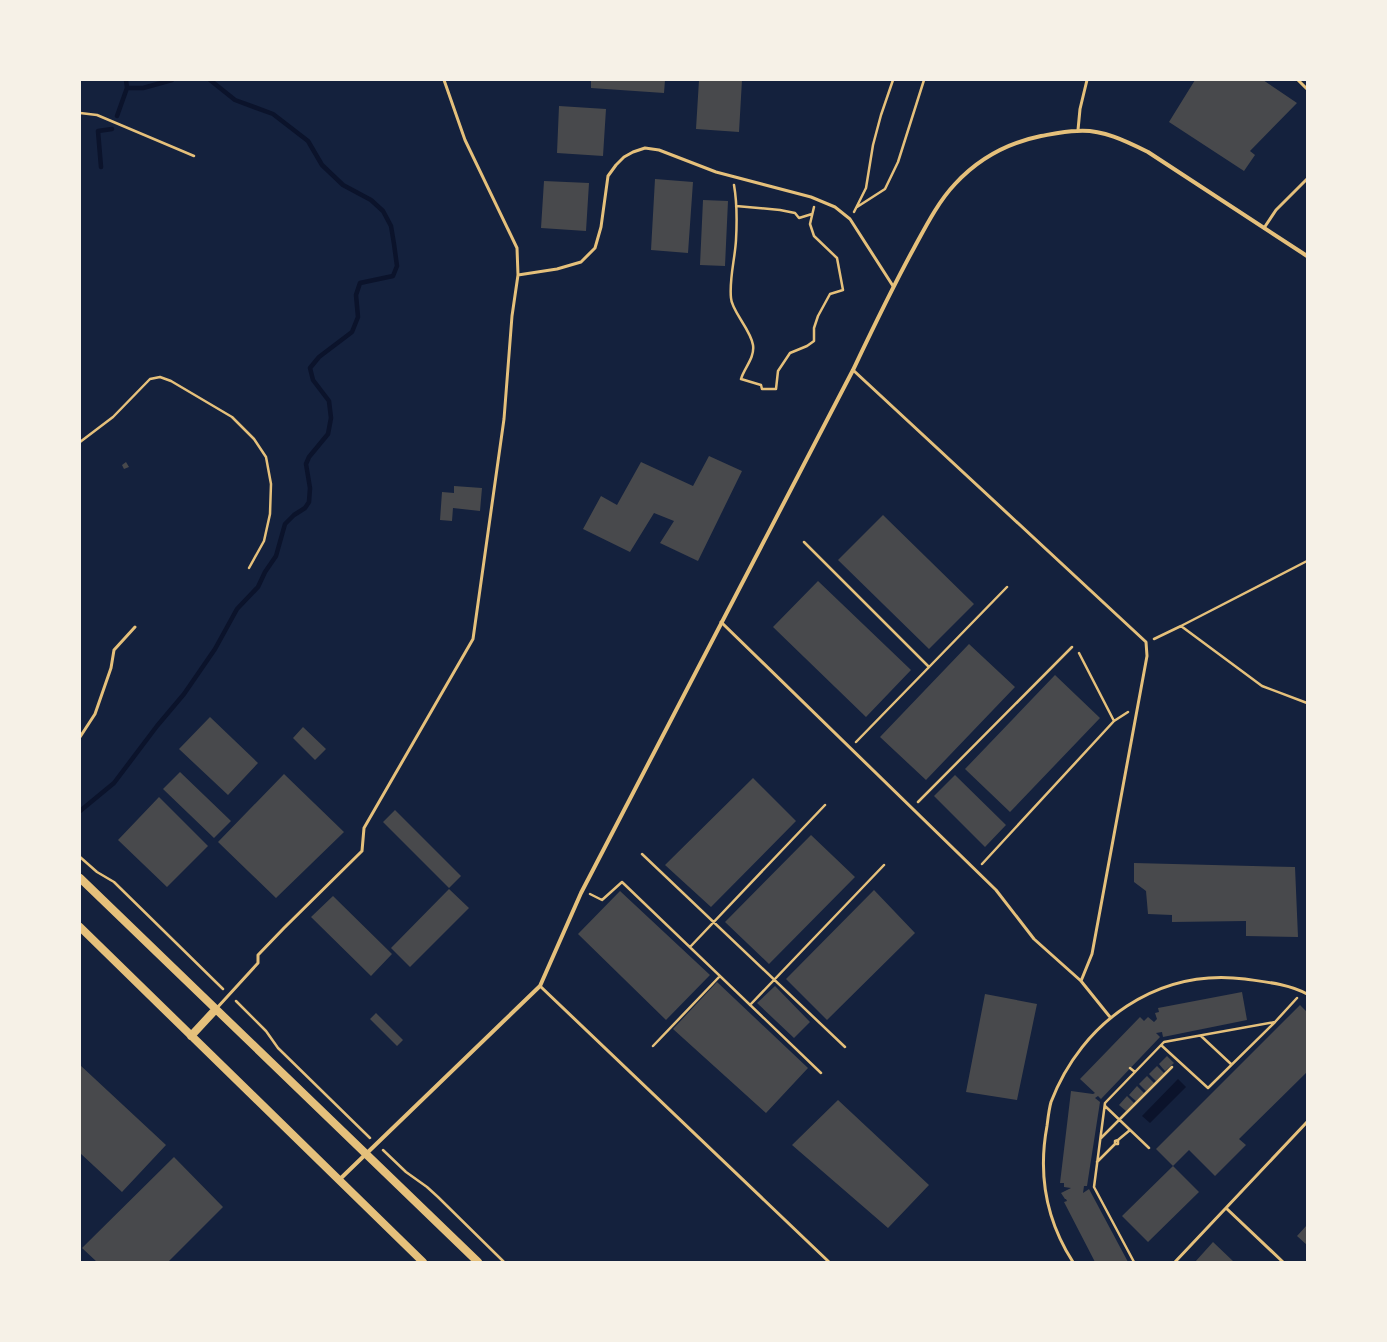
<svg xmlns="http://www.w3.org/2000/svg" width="1387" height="1342" viewBox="0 0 1387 1342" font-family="'Varela Round',sans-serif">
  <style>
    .water { fill: #0b132b }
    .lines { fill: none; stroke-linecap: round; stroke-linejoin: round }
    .stream { stroke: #0b132b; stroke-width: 4.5 }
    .building { fill: #48494c }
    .path { stroke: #e5c07b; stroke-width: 2.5 }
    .service { stroke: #e5c07b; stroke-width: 3 }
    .minor { stroke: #e5c07b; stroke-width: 4 }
    .secondary { stroke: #e5c07b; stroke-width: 8 }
  </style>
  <rect width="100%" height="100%" fill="#14213d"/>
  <!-- water -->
  <path class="water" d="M1178,1079L1186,1087L1150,1123L1142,1116Z"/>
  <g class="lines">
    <!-- stream -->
    <path class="stream" d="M126,80L127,88H143L172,80
      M117,116L127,88
      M101,167L98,131L112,129
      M80,811L114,783L157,726L184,694L215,649L237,609L258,587L265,572L276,556L285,524L294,515L305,508L309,502L310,488L306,464L309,457L328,434L331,418L329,401L313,380L310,368L319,357L352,332L358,317L356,295L360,283L393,276L397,266L394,244L391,226L383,211L371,200L343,185L322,165L308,141L273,114L235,100L210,80"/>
  </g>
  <!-- building -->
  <path class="building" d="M591,80H665L664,93L591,88Z
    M699,80H742L739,132L696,129Z
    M1195,80H1263L1297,103L1250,151L1255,155L1244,171L1169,122Z
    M559,106L606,109L603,156L557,153Z
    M655,179L693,182L688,253L651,250Z
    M544,181L589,183L586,231L541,228Z
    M703,200L728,201L725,266L700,265Z
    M709,456L742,471L698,561L660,543L674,521L654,513L630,552L583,529L601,496L617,505L641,462L693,486Z
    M126,462L129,467L124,469L122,465Z
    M454,486L482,488L480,511L453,508L452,521L440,520L442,492L454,493Z
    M883,515L974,604L929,649L838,560Z
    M818,581L911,670L866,717L773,627Z
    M969,644L1015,687L926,780L880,737Z
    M1055,675L1100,718L1010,812L965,769Z
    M210,717L258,763L228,795L179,749Z
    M303,727L326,749L315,760L293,738Z
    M180,772L231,821L214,838L163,789Z
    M284,774L344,832L276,898L218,842Z
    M955,775L1006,825L985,847L934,796Z
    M753,778L796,821L711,907L665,865Z
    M159,797L208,846L167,887L118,840Z
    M395,810L461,876L449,888L383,822Z
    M811,835L855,877L769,964L725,922Z
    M1134,863L1295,867L1298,937L1246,936V921L1172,922V915L1148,914L1146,891L1134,882Z
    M449,889L469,908L410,967L391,948Z
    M874,890L915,933L827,1020L786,979Z
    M620,891L710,975L666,1020L578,934Z
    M333,896L392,954L371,976L311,917Z
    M717,982L808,1068L766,1113L673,1029Z
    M775,986L810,1022L794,1038L757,1003Z
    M1242,992L1247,1020L1163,1037L1162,1032L1156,1033L1160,1037L1101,1099L1098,1096L1095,1098L1100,1102L1087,1186H1084L1083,1193L1089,1189L1128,1262H1095L1064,1202L1067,1201L1066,1199H1065L1061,1193L1071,1188L1064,1187V1183H1060L1071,1091L1093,1094L1095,1093L1080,1079L1140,1017L1144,1021L1148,1017L1154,1022L1157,1019L1155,1013L1159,1012L1158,1008Z
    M985,994L1037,1004L1017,1100L966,1092Z
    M1300,1005L1307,1012V1072L1239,1139L1246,1145L1215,1176L1189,1150L1173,1166L1156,1149Z
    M376,1013L403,1040L397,1046L370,1019Z
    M1167,1056L1174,1063L1165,1071L1159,1064Z
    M80,1065L166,1145L122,1192L80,1153Z
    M1157,1066L1164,1073L1156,1081L1149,1074Z
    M1147,1076L1154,1083L1146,1091L1139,1084Z
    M1137,1086L1144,1093L1136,1101L1129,1095Z
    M1127,1096L1134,1103L1126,1111L1119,1105Z
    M838,1100L929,1185L888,1228L792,1145Z
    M174,1157L223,1207L168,1262H97L82,1248Z
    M1173,1166L1199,1192L1148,1242L1122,1216Z
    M1307,1225V1245L1297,1236Z
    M1213,1242L1234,1262H1195Z"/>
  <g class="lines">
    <!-- path -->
    <path class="path" d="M80,113L97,115L194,156
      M734,185C737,202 737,222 736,240C735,259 729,279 731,298C731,310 751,330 753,345C755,358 744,368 741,379L761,385L762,389H776L778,371L790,353L807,346L814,341V328L818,316L830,294L843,290L837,258L814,236L810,224L814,207
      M736,206L780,210L795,213L799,218L812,214
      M857,207L885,189L898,162L924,80
      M854,212L866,188L873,145L881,115L893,80
      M80,442L113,417L150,379L160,377L171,381L232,417L254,439L266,457L271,484L270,514L264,541L249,568
      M804,542L929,667
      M1181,626L1262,686L1307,703
      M1154,639L1181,626L1307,561
      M1079,653L1114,721
      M856,742L1007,587
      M918,802L1072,647
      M642,854L845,1047
      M80,857L97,872L114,882L223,989
      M982,864L1114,721L1128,712
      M590,894L602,900L622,882L821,1073
      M690,947L825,805
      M236,1001L266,1031L278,1048L370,1138
      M750,1005L884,865
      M1201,1036L1231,1064
      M1161,1045L1208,1088L1275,1022
      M653,1046L720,976
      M1130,1068L1135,1072
      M1105,1106L1149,1148
      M1101,1138L1172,1067
      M1118,1140L1130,1130
      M383,1150L406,1172L427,1187L438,1197L504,1262
      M1097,1162L1115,1144V1141L1118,1140V1144H1115
      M1134,1262L1094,1187L1105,1103L1164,1042L1275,1022L1297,998"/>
    <!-- service -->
    <path class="service" d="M1298,80L1307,89
      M1078,130L1080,109L1087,80
      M1264,228L1276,210L1307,179
      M518,275L557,269L581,262L595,248L601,227L608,176L616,165L624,157L633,152L645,148L659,150L716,172L811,197L835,207L850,219L893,286
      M853,370L1146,642L1147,656L1092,954L1081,981
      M721,622L996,890L1034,939L1081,981L1110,1017
      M80,737L95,714L111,668L114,650L135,627
      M540,986L829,1262
      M216,1009L258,963V955L284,928L362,851L364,828L473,639L504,419L512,316L518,275L517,248L465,140L444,80
      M1226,1208L1283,1262
      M1073,1262C1046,1220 1038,1174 1047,1126C1048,1118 1049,1109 1051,1102C1082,1021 1158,968 1245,979C1266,982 1289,984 1307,994
      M1175,1262L1307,1122"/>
    <!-- minor -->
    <path class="minor" d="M339,1180L540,986L581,893L853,370C873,328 892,288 914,248C926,226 938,202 955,184C978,159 1007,143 1041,136C1052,134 1065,131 1077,131C1102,129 1126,141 1148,152L1307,256"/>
    <!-- secondary -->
    <path class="secondary" d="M80,878L478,1262
      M80,927L423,1262
      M191,1036L216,1009"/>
  </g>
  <!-- border -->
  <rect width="1387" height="1342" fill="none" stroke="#f6f1e7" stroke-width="162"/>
</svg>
